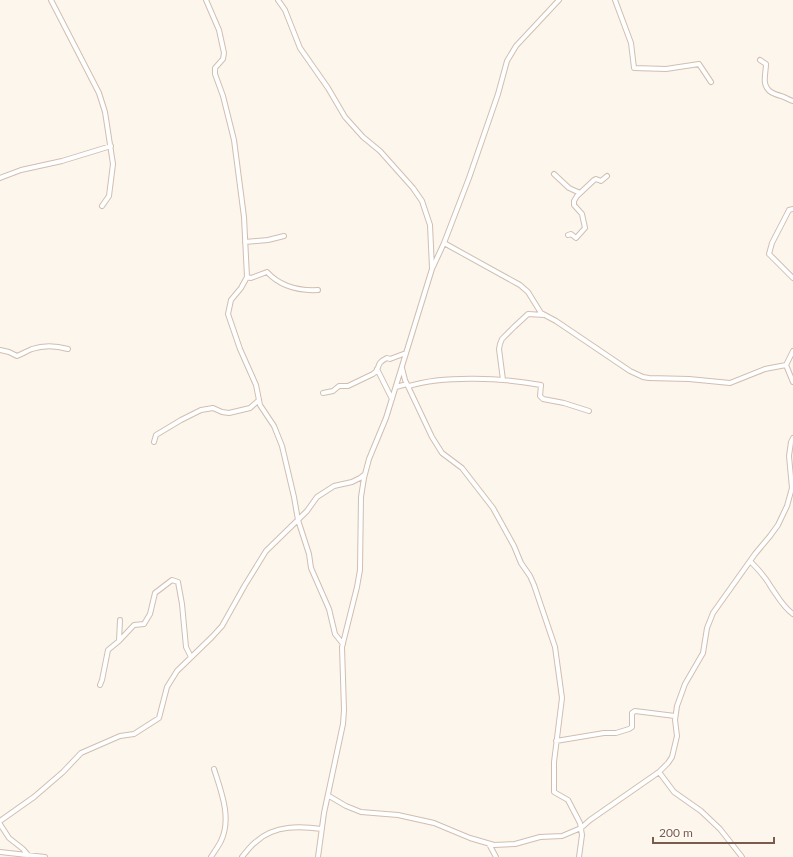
<svg xmlns="http://www.w3.org/2000/svg" width="793" height="857" viewBox="0 0 793 857" font-family="Lato,sans-serif">
  <style>
    .lines { fill: none; stroke-linecap: round; stroke-linejoin: round }
    .minor-casing { stroke: #d1beb0; stroke-width: 6 }
    .minor { stroke: #fff; stroke-width: 4 }
  </style>
  <rect width="100%" height="100%" fill="#fdf6ec"/>
  <g class="lines">
    <defs>
      <path id="minor" d="M51,0L99,93L105,112L113,164L109,196L102,206
        M206,0L219,30L224,53L223,59L215,68V74L223,96L234,140L244,217L247,277L241,288L231,300L228,314L240,349L256,385L260,405L274,426L282,446L294,497L298,520L309,554L311,568L329,609L335,634L343,644
        M278,0L285,10L300,48L328,88L345,117L363,137L380,151L413,188L422,201L430,225L432,268
        M615,0L631,43L634,68L666,69L699,64L711,82
        M760,60L766,64C766,70 764,77 765,83C767,92 774,94 781,96C785,97 789,100 793,101
        M554,174L569,188L580,193
        M0,178L21,170L62,161L111,146
        M793,209L789,210L772,243L769,254L793,278
        M568,235L571,234L576,238L585,228L582,214L574,205V201L577,196L594,180L596,179L601,181L607,176
        M245,242L268,240L284,236
        M444,243L520,285L528,292L541,313L556,321L630,371L643,377L649,378L689,379L730,383L765,369L786,365
        M247,277L251,278L267,272C280,286 299,291 318,290
        M0,350L9,352L17,356C22,354 27,351 32,349C44,345 57,346 68,349
        M793,351L786,365L793,382
        M402,368L405,380L432,437L442,453L462,468L493,508L514,546L521,563L530,576L534,585L555,647L562,698L554,762V792L568,800L580,823L582,835L579,857
        M377,369L392,399
        M503,380L499,349L500,344L502,339L514,327L528,314L544,315
        M409,386C445,375 504,378 541,385L540,396L543,399L564,403L589,411
        M396,387L407,384
        M323,393L333,391L339,386H348L373,374C382,368 374,364 387,358L390,359L406,353
        M154,442L156,435L181,420L201,410L213,408L222,412L229,413L250,408L259,400
        M751,562C758,569 766,578 771,587C778,597 783,607 793,614
        M119,641L134,625L144,624L150,614L155,593L172,580L178,582L182,604L186,647L191,657
        M100,685L102,680L108,650L119,641L120,620
        M556,741L604,733H616L629,729L632,727V713L635,711L675,716
        M659,772L674,792L701,811L720,829L742,857
        M329,796L346,806L361,812L398,815L434,823L470,838L494,845L515,844L540,837L562,836L581,828L590,820L659,772L668,763L672,757L677,736L675,720L677,706L685,684L703,653L707,628L713,613L755,554L770,536L778,525L787,506L792,488L789,456L791,442L793,438
        M0,821L34,797L63,772L81,753L120,736L134,734L159,718L167,687L177,671L212,637L222,626L245,585L266,551L307,511L317,497L334,486L352,482L360,478L365,474
        M0,824L9,838L23,849L28,855
        M489,844L496,857
        M0,852L45,857
        M211,857C214,852 218,847 221,841C232,818 221,791 214,769
        M242,857C247,851 251,845 257,841C275,825 300,826 322,829
        M318,857L324,813L343,724L344,710L342,647L357,587L360,570L361,497L364,478L369,459L386,418L432,269L444,243L469,178L498,94L507,61L516,46L559,0"/>
    </defs>
    <!-- minor casing -->
    <use href="#minor" class="minor-casing"/>
    <!-- minor -->
    <use href="#minor" class="minor"/>
  </g>
  <!-- scale -->
  <path d="M653 837v6h121v-6" fill="none" stroke="#7a5c4d" stroke-width="2"/>
  <text x="659" y="837" font-size="12" fill="#7a5c4d" stroke="#fffaf3" stroke-width="3" paint-order="stroke">200 m</text>
</svg>
